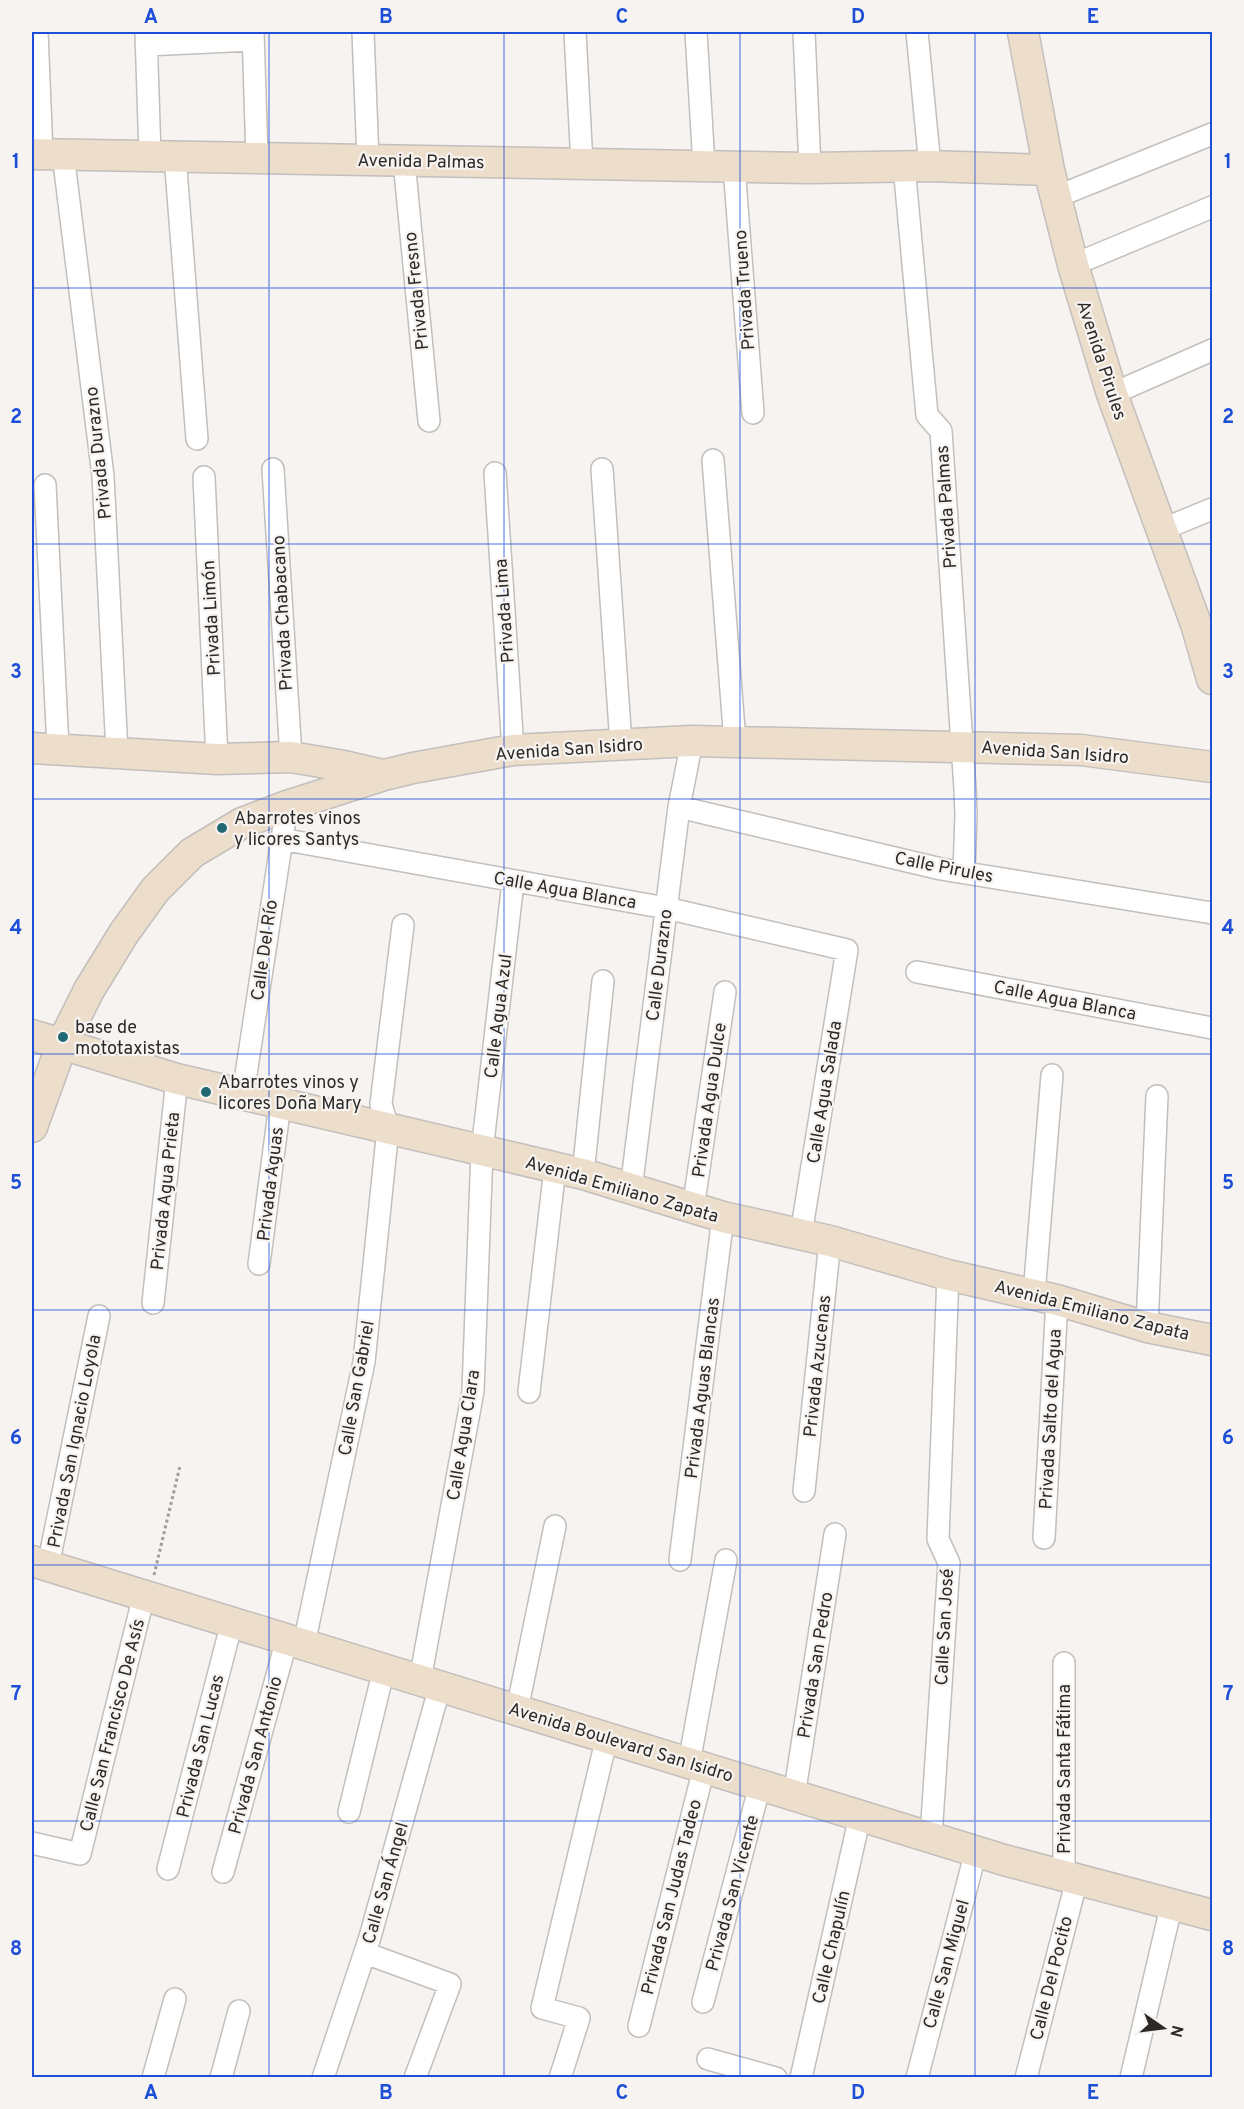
<svg xmlns="http://www.w3.org/2000/svg" width="1244" height="2109" viewBox="0 0 1244 2109" font-family="Overpass,sans-serif">
  <style>
    .lines { fill: none; stroke-linecap: round; stroke-linejoin: round }
    .minor-casing { stroke: #c2bfbc; stroke-width: 24 }
    .secondary-casing { stroke: #c2bfbc; stroke-width: 33 }
    .path { stroke: #9f9d9a; stroke-width: 3; stroke-dasharray: 3 3; stroke-linecap: butt }
    .minor { stroke: #fff; stroke-width: 21 }
    .secondary { stroke: #eddecb; stroke-width: 30 }
    .grid { fill: none; stroke: #1d4ed8; stroke-width: 1.5; stroke-opacity: 0.55 }
    .poi-dot { fill: #1f6874; stroke: #f6f3f0; stroke-width: 2 }
    .labels { text-anchor: middle; stroke-width: 4.5; stroke-linejoin: round; paint-order: stroke }
    .street-label { font-size: 18px; fill: #2b2a28; stroke: #f6f3f0 }
    .poi-label { font-size: 18px; fill: #2b2a28; stroke: #f6f3f0; text-anchor: start }
    .neatline { fill: none; stroke: #1d4ed8; stroke-width: 2 }
    .grid-label { font-size: 20px; text-anchor: middle; font-weight: bold; fill: #1d4ed8 }
  </style>
  <rect width="100%" height="100%" fill="#f6f3f0"/>
  <g class="lines">
    <defs>
      <path id="minor" d="M37,32L42,154
        M146,32L150,156
        M253,32L257,158
        M363,32L368,160
        M575,32L582,164
        M696,32L704,166
        M804,32L810,168
        M917,32L930,166
        M146,45L253,40
        M63,154L103,476L117,752
        M175,156L197,439
        M404,161L429,421
        M904,166L927,415L941,431L965,789L966,815L964,872
        M734,167L753,413
        M1056,197L1212,134
        M1073,265L1212,207
        M1112,394L1212,350
        M713,460L735,742
        M273,469L291,757
        M602,469L621,744
        M495,473L513,750
        M204,477L217,759
        M45,485L58,748
        M1161,530L1212,509
        M679,807L941,869L1212,913
        M281,839L666,908L847,950L801,1234
        M917,972L1212,1028
        M243,1094L287,806
        M583,1174L603,981
        M631,1189L679,807L692,741
        M693,1209L725,992
        M259,1264L280,1104
        M1034,1294L1052,1075
        M153,1303L177,1079
        M1147,1327L1157,1096
        M529,1392L555,1168
        M804,1491L830,1241
        M1044,1538L1057,1300
        M680,1560L723,1217
        M48,1566L99,1316
        M304,1644L364,1362L388,1128L381,1104L403,925
        M420,1680L473,1391L482,1151L513,882
        M517,1710L555,1526
        M689,1763L726,1560
        M794,1796L835,1534
        M349,1812L384,1669
        M931,1837L949,1563L938,1539L948,1275
        M32,1843L80,1854L144,1595
        M168,1869L232,1622
        M223,1872L287,1639
        M1064,1876V1663
        M365,1953L450,1984L415,2078
        M703,2002L760,1785
        M639,2026L704,1768
        M708,2059L776,2078
        M153,2078L175,1999
        M221,2078L239,2011
        M323,2078L370,1937L440,1686
        M560,2078L579,2018L542,2008L607,1737
        M801,2078L860,1816
        M917,2078L976,1851
        M1026,2078L1077,1879
        M1131,2078L1172,1903"/>
      <path id="secondary" d="M1023,32L1049,170L1073,265L1112,394L1196,624L1212,679
        M32,154L810,168L930,166L1049,170
        M32,748L217,759L291,757L344,766L383,775
        M32,1035L177,1079L583,1174L723,1217L830,1241L948,1275L1057,1300L1147,1327L1212,1340
        M32,1127L62,1044L89,990L124,933L155,890L192,853L242,823L287,806L384,775L413,768L513,750L692,741L1081,750L1212,767
        M32,1561L1004,1860L1212,1915"/>
    </defs>
    <!-- minor casing -->
    <use href="#minor" class="minor-casing"/>
    <!-- secondary casing -->
    <use href="#secondary" class="secondary-casing"/>
    <!-- path -->
    <path class="path" d="M154,1575L180,1466"/>
    <!-- minor -->
    <use href="#minor" class="minor"/>
    <!-- secondary -->
    <use href="#secondary" class="secondary"/>
  </g>
  <!-- grid -->
  <path class="grid" d="M269,32V2078M504,32V2078M740,32V2078M975,32V2078M32,288H1212M32,544H1212M32,799H1212M32,1054H1212M32,1310H1212M32,1565H1212M32,1821H1212"/>
  <!-- markers -->
  <g class="poi-dot">
    <circle cx="222" cy="828" r="6"/>
    <circle cx="63" cy="1037" r="6"/>
    <circle cx="206" cy="1092" r="6"/>
  </g>
  <g class="labels">
    <!-- street labels -->
    <g class="street-label">
      <text transform="translate(421 161) rotate(1)" y="6">Avenida Palmas</text>
      <text transform="translate(744 290) rotate(-94)" y="6">Privada Trueno</text>
      <text transform="translate(416 291) rotate(-96)" y="6">Privada Fresno</text>
      <text transform="translate(1102 360) rotate(72)" y="6">Avenida Pirules</text>
      <text transform="translate(98 453) rotate(-96)" y="6">Privada Durazno</text>
      <text transform="translate(946 507) rotate(-94)" y="6">Privada Palmas</text>
      <text transform="translate(504 611) rotate(-94)" y="6">Privada Lima</text>
      <text transform="translate(282 613) rotate(-93)" y="6">Privada Chabacano</text>
      <text transform="translate(211 618) rotate(-93)" y="6">Privada Limón</text>
      <text transform="translate(569 749) rotate(-4)" y="6">Avenida San Isidro</text>
      <text transform="translate(1055 752) rotate(4)" y="6">Avenida San Isidro</text>
      <text transform="translate(944 867) rotate(11)" y="6">Calle Pirules</text>
      <text transform="translate(565 890) rotate(10)" y="6">Calle Agua Blanca</text>
      <text transform="translate(264 950) rotate(-82)" y="6">Calle Del Río</text>
      <text transform="translate(659 965) rotate(-83)" y="6">Calle Durazno</text>
      <text transform="translate(1065 1000) rotate(11)" y="6">Calle Agua Blanca</text>
      <text transform="translate(498 1016) rotate(-83)" y="6">Calle Agua Azul</text>
      <text transform="translate(824 1092) rotate(-81)" y="6">Calle Agua Salada</text>
      <text transform="translate(709 1100) rotate(-82)" y="6">Privada Agua Dulce</text>
      <text transform="translate(270 1184) rotate(-83)" y="6">Privada Aguas</text>
      <text transform="translate(622 1189) rotate(16)" y="6">Avenida Emiliano Zapata</text>
      <text transform="translate(165 1191) rotate(-84)" y="6">Privada Agua Prieta</text>
      <text transform="translate(1092 1310) rotate(14)" y="6">Avenida Emiliano Zapata</text>
      <text transform="translate(817 1366) rotate(-84)" y="6">Privada Azucenas</text>
      <text transform="translate(356 1388) rotate(-80)" y="6">Calle San Gabriel</text>
      <text transform="translate(702 1388) rotate(-83)" y="6">Privada Aguas Blancas</text>
      <text transform="translate(1050 1419) rotate(-87)" y="6">Privada Salto del Agua</text>
      <text transform="translate(463 1435) rotate(-81)" y="6">Calle Agua Clara</text>
      <text transform="translate(74 1441) rotate(-79)" y="6">Privada San Ignacio Loyola</text>
      <text transform="translate(944 1627) rotate(-87)" y="6">Calle San José</text>
      <text transform="translate(815 1665) rotate(-81)" y="6">Privada San Pedro</text>
      <text transform="translate(112 1725) rotate(-76)" y="6">Calle San Francisco De Asís</text>
      <text transform="translate(621 1742) rotate(17)" y="6">Avenida Boulevard San Isidro</text>
      <text transform="translate(200 1746) rotate(-76)" y="6">Privada San Lucas</text>
      <text transform="translate(255 1755) rotate(-75)" y="6">Privada San Antonio</text>
      <text transform="translate(1064 1769) rotate(-90)" y="6">Privada Santa Fátima</text>
      <text transform="translate(385 1883) rotate(-74)" y="6">Calle San Ángel</text>
      <text transform="translate(732 1893) rotate(-75)" y="6">Privada San Vicente</text>
      <text transform="translate(671 1897) rotate(-76)" y="6">Privada San Judas Tadeo</text>
      <text transform="translate(831 1947) rotate(-77)" y="6">Calle Chapulín</text>
      <text transform="translate(946 1964) rotate(-75)" y="6">Calle San Miguel</text>
      <text transform="translate(1051 1978) rotate(-76)" y="6">Calle Del Pocito</text>
    </g>
    <!-- poi labels -->
    <g class="poi-label">
      <text x="234" y="824">Abarrotes vinos<tspan x="234" dy="21">y licores Santys</tspan></text>
      <text x="75" y="1033">base de<tspan x="75" dy="21">mototaxistas</tspan></text>
      <text x="218" y="1088">Abarrotes vinos y<tspan x="218" dy="21">licores Doña Mary</tspan></text>
    </g>
  </g>
  <!-- border -->
  <rect width="1244" height="2109" fill="none" stroke="#f6f3f0" stroke-width="66"/>
  <!-- north arrow -->
  <g transform="translate(1163 2028) rotate(104)" stroke="#f6f3f0" stroke-width="4.5" paint-order="stroke">
  <path d="M0-4.5L10 22L0 15L-10 22Z" fill="#2b2a28"/>
  <text y="-9" font-size="16" font-weight="bold" text-anchor="middle" fill="#2b2a28">N</text>
  </g>
  <rect x="33" y="33" width="1178" height="2043" class="neatline"/>
  <g class="grid-label">
    <text x="151" y="23">A</text>
    <text x="386" y="23">B</text>
    <text x="622" y="23">C</text>
    <text x="858" y="23">D</text>
    <text x="1093" y="23">E</text>
    <text x="16" y="168">1</text>
    <text x="1228" y="168">1</text>
    <text x="16" y="423">2</text>
    <text x="1228" y="423">2</text>
    <text x="16" y="678">3</text>
    <text x="1228" y="678">3</text>
    <text x="16" y="934">4</text>
    <text x="1228" y="934">4</text>
    <text x="16" y="1189">5</text>
    <text x="1228" y="1189">5</text>
    <text x="16" y="1444">6</text>
    <text x="1228" y="1444">6</text>
    <text x="16" y="1700">7</text>
    <text x="1228" y="1700">7</text>
    <text x="16" y="1955">8</text>
    <text x="1228" y="1955">8</text>
    <text x="151" y="2099">A</text>
    <text x="386" y="2099">B</text>
    <text x="622" y="2099">C</text>
    <text x="858" y="2099">D</text>
    <text x="1093" y="2099">E</text>
  </g>
</svg>
